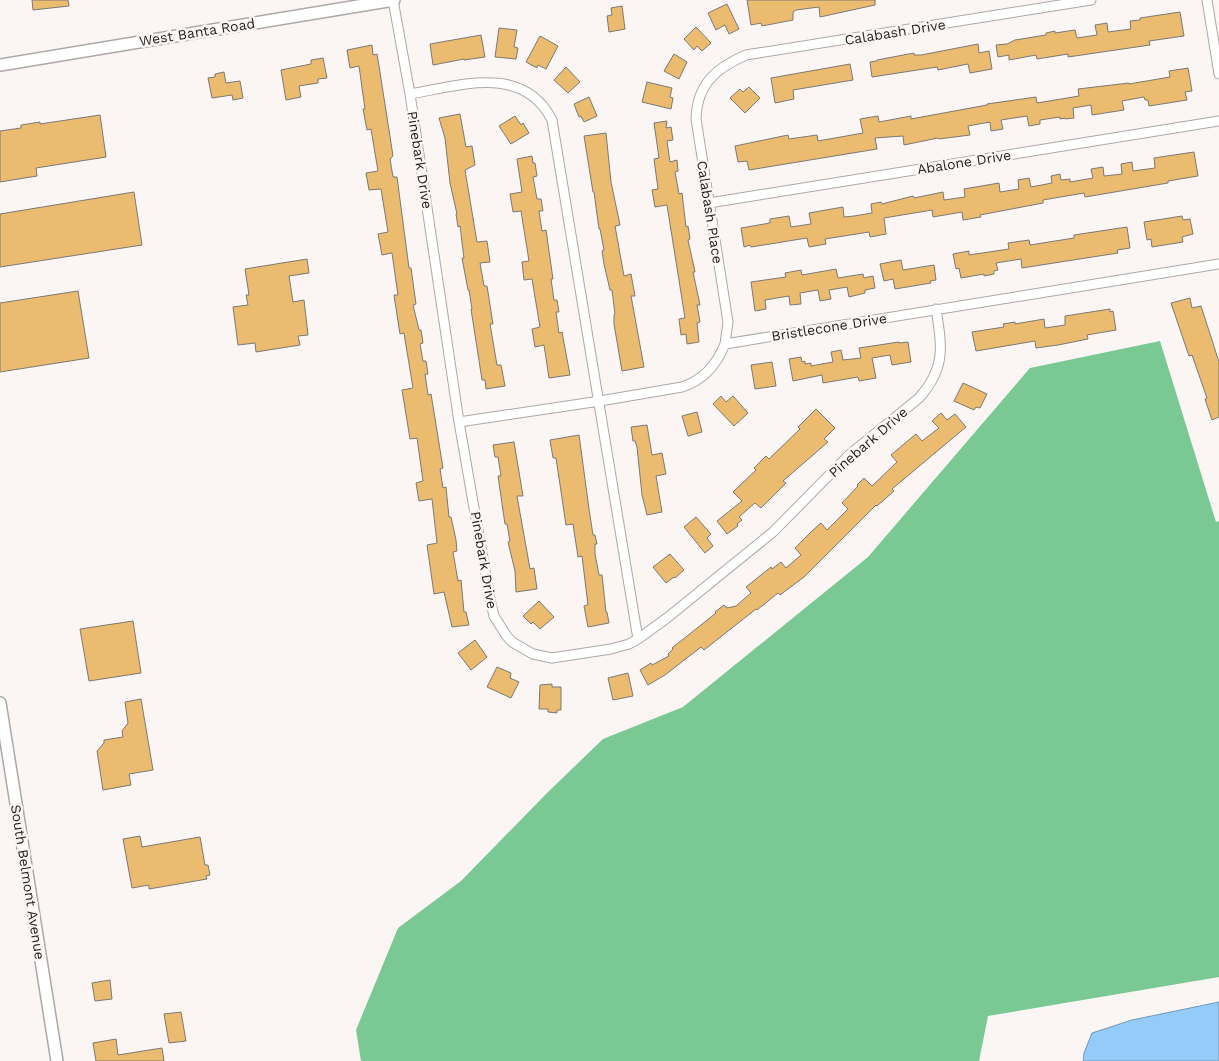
<svg xmlns="http://www.w3.org/2000/svg" width="1219" height="1061" viewBox="0 0 1219 1061" font-family="'Work Sans',sans-serif">
  <style>
    .forest { fill: #7ac994 }
    .water { fill: #94cbf9; stroke: #7197b7 }
    .building { fill: #ebbb70; stroke: #7b7975 }
    .lines { fill: none; stroke-linecap: round; stroke-linejoin: round }
    .minor-casing { stroke: #aca8a5; stroke-width: 11 }
    .tertiary-casing { stroke: #aca8a5; stroke-width: 14 }
    .minor { stroke: #fff; stroke-width: 9 }
    .tertiary { stroke: #fff; stroke-width: 11 }
    .labels { text-anchor: middle; stroke-width: 5; stroke-linejoin: round; paint-order: stroke }
    .street-label { font-size: 14px; fill: #201f1e; stroke: #fbf6f4 }
  </style>
  <rect width="100%" height="100%" fill="#fbf6f4"/>
  <!-- forest -->
  <path class="forest" d="M1160,341L1216,522L1219,521V977L988,1016L979,1061H361L356,1030L398,928L461,881L546,794L603,739L683,707L868,557L1030,368Z"/>
  <!-- water -->
  <path class="water" d="M1219,1002V1061H1083L1084,1053L1092,1033L1132,1020Z"/>
  <!-- building -->
  <path class="building" d="M32,0H68L69,6L33,10Z
    M747,0H875V5L820,17L819,7L796,10L793,12V20L762,26L761,23L751,25Z
    M727,4L739,29L729,34L725,25L716,30L708,13Z
    M622,6L625,29L609,32L607,16L612,15L611,8Z
    M1180,12L1184,36L1149,41L1150,45L1068,57V54L1037,59L1036,55L1009,60V55L998,57L996,45L1007,44L1015,40L1046,35V33L1055,31V33L1075,30L1077,38L1097,35L1095,25L1107,23L1108,32L1131,29L1130,21L1140,20V18Z
    M696,27L711,43L702,51L697,46L694,50L684,39Z
    M499,28L517,30L514,47L518,48L516,59L495,57Z
    M481,35L485,57L464,60V59L433,65L430,44Z
    M540,36L558,46L546,69L538,65L537,68L526,62Z
    M978,44L979,53L989,51L992,69L970,73L968,64L938,70L937,67L872,77L870,62L877,61V60L914,53V55H921Z
    M372,45L373,55L377,54L379,66L393,156L390,159L393,177H397L409,268H411L416,304L413,305L419,330H421L423,343L420,344L423,361H426L428,374H425L428,395L431,394L443,468L440,469L443,488L446,487L449,517H451L456,540L457,551L453,552L458,581L461,580L464,612H466L469,625L452,627L444,592L434,594L427,545L437,543L432,499L419,501L416,483L423,481L417,438L410,439L402,390L413,388L404,333L400,334L394,295H398L392,253L382,255L378,234L388,232L381,189L369,190L366,173L378,171L371,129L367,130L363,109H365L359,66L350,68L347,50Z
    M674,54L687,62L679,79L664,71Z
    M323,58L327,78L318,79V83L299,86L301,97L286,100L281,70L311,64V60Z
    M850,64L853,80L793,90L794,99L775,103L771,78Z
    M566,67L580,82L568,93L554,80Z
    M1188,68L1192,91L1185,92L1187,100L1149,106L1148,100H1145L1144,97L1122,101L1124,110L1092,115L1091,105L1073,108L1074,118L1065,119V118L1060,119V117L1040,120V124L1029,126L1027,116L1001,120L1003,129L991,131L990,122L968,126L970,135L939,139L938,138L904,145L903,136L875,138L877,149L749,170L747,161L738,162L735,146L788,135L789,139L817,135L818,141L863,133L860,119L878,116L879,122L911,116V119L987,105V104L1036,97L1037,103L1079,96L1078,89L1129,83V84L1170,77L1169,71Z
    M224,72L226,83L240,81L243,98L233,100L232,95L212,98L208,78L215,77V74Z
    M647,82L672,88L670,97L673,98L671,109L642,102Z
    M749,87L760,98L745,113L730,98L740,89L743,92Z
    M589,97L597,116L584,122L581,116L579,117L574,104Z
    M460,114L466,147L472,146L475,165L465,170L477,242L487,241L490,262L480,263L484,286H487L493,324H490L497,365H501L505,386L486,389L485,380H482L471,309H472L469,290H468L462,258H464L460,226L458,227L456,214H457L450,183L445,138L439,118Z
    M100,115L106,157L36,168L37,176L0,182V131L21,128V125L40,122V124Z
    M515,116L521,125L523,123L529,133L511,144L499,126Z
    M667,121L666,128L671,127L673,140L667,141L670,162L677,160L678,171L675,172L679,194L682,193L686,227L688,226L690,239L688,240L695,272H693L700,305H697L700,322L697,323L699,342L687,344L686,334L681,335L679,319L685,318L667,205L655,207L652,190L658,189L654,159L659,158L654,123Z
    M606,133L611,182L620,225L615,226L624,276L631,274L635,296H631L644,367L622,371L614,324V315L615,314L612,290H610L604,264L602,251L604,250L600,229H599L594,192H593L584,136Z
    M1194,152L1198,176L1168,181V183L1085,197L1084,193L1043,200V203L980,215L981,217L963,220L962,212L933,217L932,210L884,218L886,234L870,237L869,232L825,239L826,244L809,247L807,238L751,247L750,245L744,247L741,228L770,223V219L789,216L791,227L811,224L809,213L843,207L844,217L854,216L872,213L871,204L881,202L882,204L913,196L914,198L943,192L944,200L965,197L964,189L999,183L1000,192L1019,189L1018,180L1029,178L1031,187L1052,183L1051,176L1060,174L1061,180L1070,179V182L1093,178L1091,169L1103,167L1104,176L1122,174L1121,164L1132,162L1133,171L1155,168L1154,158Z
    M532,156L533,163H535L537,176L533,177L537,199H541L543,211H539L542,231L546,230L553,279H551L554,300H557L559,312H556L559,333L562,332L570,375L549,378L544,345L535,347L532,329L540,327L532,279L524,280L522,262L529,261L521,211L513,212L510,194L522,192L517,159Z
    M134,192L142,245L0,267V214Z
    M1182,216L1183,220L1190,219L1193,234L1182,237L1183,242L1152,247L1151,239L1147,240L1144,222Z
    M1127,227L1130,248L1117,250L1118,253L1022,268L1021,259L996,263L998,270L994,271V274L984,276V274L961,278L959,268L956,269L953,254L969,251V255L1009,249L1008,243L1029,240L1030,245L1074,238V235Z
    M307,259L309,273L289,276L293,302L304,300L308,335L298,336L300,345L256,352L255,343L238,345L233,307L248,305L246,295H249L245,269Z
    M901,260L903,270L934,265L936,280L930,281L931,283L895,289L893,279L884,281L880,264Z
    M836,269L838,278L863,274L864,278L873,276L875,288L865,290V293L849,297L847,287L829,290L831,299L820,301L818,290L800,293L801,304L790,305L789,296L765,300L766,309L755,311L751,282L786,277L785,273L801,270L802,275Z
    M78,291L89,358L0,372V303Z
    M1190,298L1192,308L1201,306L1219,362V417L1212,420L1205,399L1207,398L1192,355L1189,356L1171,303Z
    M1110,309V312L1113,311L1116,330L1087,335L1088,339L1058,345L1036,348L1035,341L976,351L972,332L1004,327L1003,324L1015,322V324L1044,319L1045,328L1065,325V316Z
    M899,342V343L908,342L911,362L892,365L890,355L872,358L876,378L859,381L858,377L823,383L822,375L793,381L789,359L801,357L802,362L805,361V364L811,363V366L833,362L831,352L841,350L843,360L861,358L859,348Z
    M772,362L776,386L755,389L751,365Z
    M963,383L987,394L980,408L976,407L974,410L954,401Z
    M721,396L726,402L733,396L748,413L734,426L713,404Z
    M816,409L835,428L824,439L828,442L783,481L786,483L761,508L755,503L739,517L742,520L737,524L738,526L727,534L717,521L742,501L733,492L756,470L754,468L766,456L769,459L800,429L798,427Z
    M697,412L702,432L688,436L682,416Z
    M941,413L947,420L955,414L966,427L892,489L894,491L877,506L876,505L804,577L780,595L778,593L757,610L756,609L704,650L701,647L665,675L648,685L640,670L651,663L652,665L669,656L668,654L673,649L672,648L716,613L715,612L724,605L727,608L736,606L751,593L746,587L771,567L772,569L781,562L786,568L801,555L795,548L812,531L821,523L827,530L848,509L842,503L858,486L857,485L864,478L872,486L897,462L891,455L916,434L922,441L939,428L932,421Z
    M647,425L652,455L662,453L666,474L656,476L662,512L647,515L642,495L637,447L635,441H633L631,427Z
    M579,435L589,509L593,535H595L597,544H595V554L599,575H602L606,612H607L609,623L588,627L584,606L588,605L582,556L578,557L573,524L566,525L556,458H553L550,440Z
    M514,442L523,496H517L530,569L534,568L537,589L516,592L515,571L508,542L510,541L507,524H505L498,476H501L498,457H495L493,445Z
    M696,517L711,534L707,538L713,546L705,553L684,527Z
    M670,554L684,570L675,578L674,577L666,583L653,567Z
    M539,601L554,617L540,629L533,622L531,624L523,616Z
    M133,621L141,673L89,681L80,629Z
    M475,640L487,657L471,670L458,653Z
    M497,667L511,673L510,678L519,682L511,698L487,687Z
    M628,673L633,696L613,700L608,678Z
    M552,684V687H561V710H557V713L548,712V709H539L540,685Z
    M141,699L153,770L129,774L131,785L103,790L97,751L104,743V740L123,737L122,731L128,723L125,702Z
    M140,836L142,847L200,837L205,865H208L210,875L206,876L207,879L149,889V885L132,888L123,839Z
    M110,980L112,999L95,1001L92,983Z
    M181,1012L186,1041L169,1043L164,1014Z
    M116,1039L118,1055L162,1048L164,1061H96L93,1043Z"/>
  <g class="lines">
    <defs>
      <path id="minor" d="M393,0L410,94L459,422L490,599L494,616L506,635L512,642L533,654L552,658L611,649L629,644L638,639L667,618L773,532L850,454L919,398C946,368 942,347 936,309
        M1207,0L1219,74
        M410,94C459,86 523,63 552,120L638,639
        M709,203L1219,121
        M725,344L728,322L696,119C697,84 716,68 746,55L1091,0
        M459,422L600,401L682,387C704,380 717,364 725,344L1219,264"/>
      <path id="tertiary" d="M0,65L394,0
        M0,703L57,1061"/>
    </defs>
    <!-- minor casing -->
    <use href="#minor" class="minor-casing"/>
    <!-- tertiary casing -->
    <use href="#tertiary" class="tertiary-casing"/>
    <!-- minor -->
    <use href="#minor" class="minor"/>
    <!-- tertiary -->
    <use href="#tertiary" class="tertiary"/>
  </g>
  <g class="labels">
    <!-- street labels -->
    <g class="street-label">
      <text transform="translate(197 32) rotate(-9)" y="5">West Banta Road</text>
      <text transform="translate(895 32) rotate(-9)" y="5">Calabash Drive</text>
      <text transform="translate(420 160) rotate(81)" y="5">Pinebark Drive</text>
      <text transform="translate(964 162) rotate(-9)" y="5">Abalone Drive</text>
      <text transform="translate(710 212) rotate(81)" y="5">Calabash Place</text>
      <text transform="translate(829 327) rotate(-9)" y="5">Bristlecone Drive</text>
      <text transform="translate(868 442) rotate(-41)" y="5">Pinebark Drive</text>
      <text transform="translate(484 560) rotate(80)" y="5">Pinebark Drive</text>
      <text transform="translate(28 882) rotate(81)" y="5">South Belmont Avenue</text>
    </g>
  </g>
</svg>
